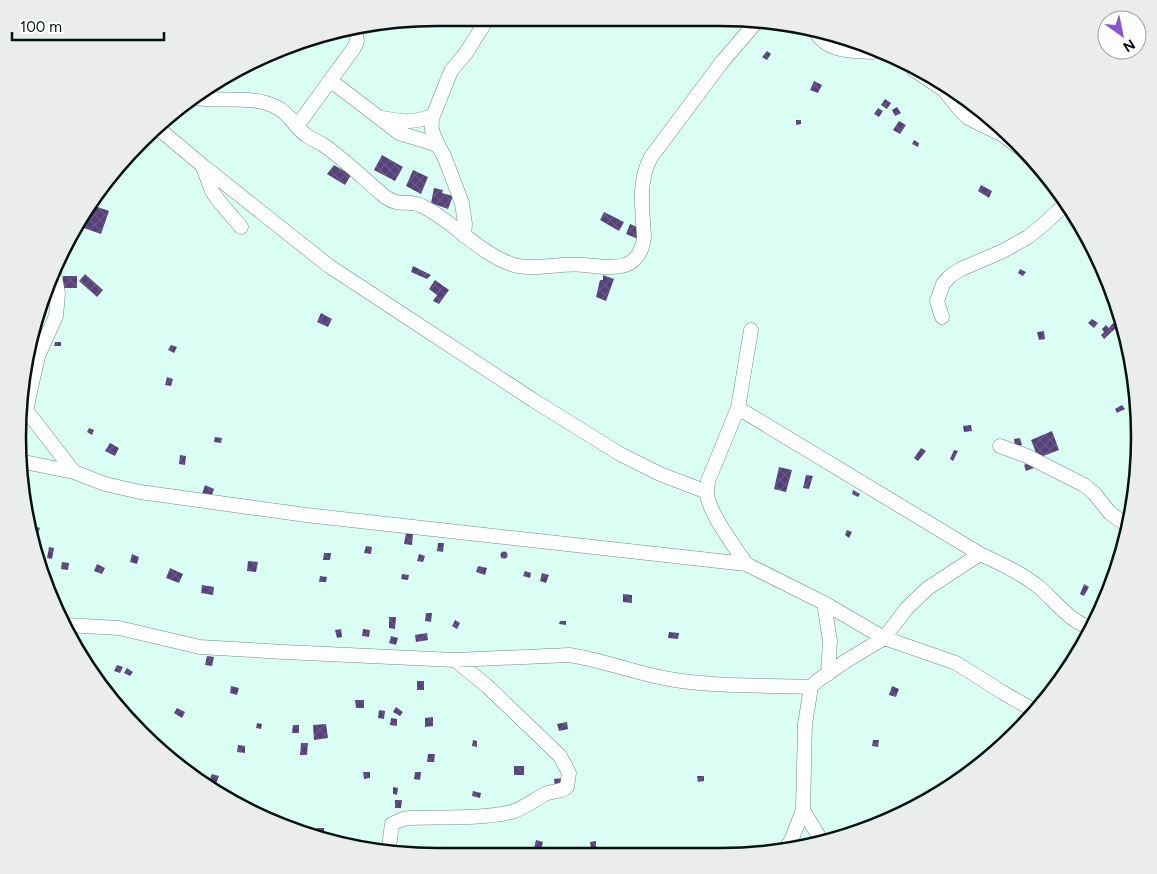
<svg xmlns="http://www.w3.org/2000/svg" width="1157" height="874" viewBox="0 0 1157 874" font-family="Figtree,sans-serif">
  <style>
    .building { fill: url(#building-cross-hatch) }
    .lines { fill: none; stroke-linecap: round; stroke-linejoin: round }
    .minor-casing { stroke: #6c8c84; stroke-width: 15 }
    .minor { stroke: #fff; stroke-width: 14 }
    .rim { fill: none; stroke: #06120f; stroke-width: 2.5 }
  </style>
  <defs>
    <pattern id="building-cross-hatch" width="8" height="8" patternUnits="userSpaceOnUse" patternTransform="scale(1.25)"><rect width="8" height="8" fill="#56407a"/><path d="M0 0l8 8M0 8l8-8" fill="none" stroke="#695886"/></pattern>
  </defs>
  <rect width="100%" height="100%" fill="#dbfef4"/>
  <!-- building -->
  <path class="building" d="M767,51L771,54L767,60L762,57Z
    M814,81L822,85L818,93L810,90Z
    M885,99L891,103L887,109L881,105Z
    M897,107L901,113L895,116L892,110Z
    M878,108L883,111L879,117L874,114Z
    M796,120H801V124L796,125Z
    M899,121L906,125L900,134L893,130Z
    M914,140L919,143L918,147L912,144Z
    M382,155L403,167L395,181L374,170Z
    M334,165L351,175L345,185L327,174Z
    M413,170L428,177L421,194L406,186Z
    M981,185L992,191L989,198L978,191Z
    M434,188L443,190L442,193L453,196L448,209L431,203Z
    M92,205L109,211L101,234L78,226Z
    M604,212L624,222L619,231L600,220Z
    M630,224L642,229L638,239L626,234Z
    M413,266L431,275L427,279L411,272Z
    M1020,269L1026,272L1023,276L1018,273Z
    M85,274L103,290L97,297L79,281Z
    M603,275L614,279L606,301L596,297L600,280H603Z
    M63,276H77V288H63Z
    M435,280L449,290L439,304L433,301L437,295L429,289Z
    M321,313L332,319L328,327L317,322Z
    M1092,319L1098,323L1094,328L1088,323Z
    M1113,323L1117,327L1104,339L1101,335L1104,332L1102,329L1106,325L1109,328Z
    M1044,331L1045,339L1039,340L1037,332Z
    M55,342H61V346H54Z
    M171,345L177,347L174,353L168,350Z
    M167,377L173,379L171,386L165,385Z
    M1122,405L1125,409L1117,413L1115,409Z
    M971,425L972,431L964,432L963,426Z
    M89,428L94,430L92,435L87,432Z
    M1052,431L1059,450L1038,458L1031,440Z
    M215,437L222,438L221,443L214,442Z
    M1020,438L1022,445L1015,446L1014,439Z
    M110,443L119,448L115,456L105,451Z
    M921,448L926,451L918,461L914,458Z
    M954,450L958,451L953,461L950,459Z
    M180,455L186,456L185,465L179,464Z
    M1031,461L1034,468L1026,471L1024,465Z
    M779,467L792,470L786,492L774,489Z
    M806,475L813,476L809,489L803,488Z
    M205,485L214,489L211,498L202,494Z
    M853,490L860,494L858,497L852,494Z
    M35,526L40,528L36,539L33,538L32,535Z
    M847,530L852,532L849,538L845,535Z
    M406,533L413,534L412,545L404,544Z
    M438,543H444L443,552L437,551Z
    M366,546L372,547L371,554L364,553Z
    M49,547L54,548L52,559L47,558Z
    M500.5 555a3.5 3.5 0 1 1 7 0a3.5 3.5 0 1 1-7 0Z
    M324,553H331L330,560H323Z
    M132,554L139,557L137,564L130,562Z
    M419,554L425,556L423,562L417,561Z
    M248,561L258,562L256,572L247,571Z
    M62,562L69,563L68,570L61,569Z
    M97,564L105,568L102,574L94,571Z
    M478,566L487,568L485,575L476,572Z
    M170,568L183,574L179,583L166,578Z
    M525,571L531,573L530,578L523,576Z
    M542,573L549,575L546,583L540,581Z
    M402,574L409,575L408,580L401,579Z
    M320,576L327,577L326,582H319Z
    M1084,584L1089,587L1084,596L1080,594Z
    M202,585L214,587L213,595L201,593Z
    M623,594L632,595V603L623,602Z
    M426,613H432L431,622L425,621Z
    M389,617H396L395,629L389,628Z
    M455,620L460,623L457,629L452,626Z
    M560,621H566V625L559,624Z
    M341,629L342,637L337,638L335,630Z
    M363,629L370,630L369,637L362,636Z
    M669,632L679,633L678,639L668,638Z
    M427,633L428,640L416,642L415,635Z
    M391,636L398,638L396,645L389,643Z
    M207,656L214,657L212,666L205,665Z
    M117,665L123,667L120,673L114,671Z
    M127,668L133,672L130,676L124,673Z
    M417,681H424V690H417Z
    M231,686L239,688L237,695L230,693Z
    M892,686L899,689L896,697L889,695Z
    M355,700H364V708H356Z
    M396,707L403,712L400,716L393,712Z
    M177,708L185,712L182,718L174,713Z
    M379,710L385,711L384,719L378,718Z
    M433,717V726L425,727V718Z
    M391,718L397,719V726L390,725Z
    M567,722L568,729L559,731L557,724Z
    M257,723L262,724L261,729L256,728Z
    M326,724L328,738L314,740L313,725Z
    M293,725H299V733H292Z
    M473,740L477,741V747L472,746Z
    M873,740H879L878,747L872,746Z
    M301,743H308L307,755H300Z
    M238,745L245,746V753L237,752Z
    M428,754H435L434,762H427Z
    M514,766H524V775H514Z
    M363,772H370V778L364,779Z
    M415,772H421L420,780L414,779Z
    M212,774L219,776L216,784L209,781Z
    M697,776H704V781L698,782Z
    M562,778V786L555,787L554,779Z
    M393,787L398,788L397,795L393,794Z
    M473,791L481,793L480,798L472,796Z
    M395,800H402L401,808H395Z
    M317,828H324V836L317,835Z
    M536,840L543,842L541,849L534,848Z
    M596,841V847L591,848L590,842Z"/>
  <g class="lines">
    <defs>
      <path id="minor" d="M814,29C825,52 851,51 873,52
        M914,70L944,90L961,111L968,118L1003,135L1029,155
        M330,80L399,133L432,143L439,147L444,156L462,203L465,224L464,236
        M198,98C223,102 253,95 276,107C290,113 294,127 306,135C311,139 317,141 322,144C344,159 363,178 383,195C398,208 409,199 422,206C454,221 483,258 518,266C540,270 563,262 585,265C612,268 639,273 644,238C643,210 637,183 651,157L722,62L758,20
        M382,118C403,122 412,123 433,116
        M297,126L354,48L357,41L355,28
        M159,129L203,166L329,266L396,310L533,400L620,454L660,474L707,492
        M439,147C434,136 429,128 433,116L451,71L466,53L488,18
        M203,167L212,191L218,200L241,227
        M54,273L58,293L56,316L38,356L26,410L74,472L105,484L140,492L306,515L746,564L824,603L884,638L956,663L1002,692L1035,711
        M942,317L937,301L943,284L950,276L961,269L1003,251L1028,237L1044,224L1068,202
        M738,408L980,554C1001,564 1022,573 1040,588C1053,599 1075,627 1092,627
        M1000,446L1027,456L1084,485L1094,493L1110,513L1129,527
        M19,461L74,472
        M746,564C735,547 708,512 707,493C707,489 708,485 708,481L738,408L751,330
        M824,603L830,641L828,674
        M66,625L119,628L200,647L284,652L455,660L569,655C603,660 635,673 669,679C714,687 766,685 811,687
        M803,810L821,840
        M783,851L791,841L803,810L805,724L811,687L817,681L846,661L884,638L907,608L928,588L980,554
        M382,853L389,847L392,824L403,819L410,818C440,817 482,819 511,812C523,809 534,800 545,794C552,791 561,792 567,787L569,773L560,756L487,686L455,660"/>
    </defs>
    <!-- minor casing -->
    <use href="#minor" class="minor-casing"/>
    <!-- minor -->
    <use href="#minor" class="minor"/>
  </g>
  <!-- crop -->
  <path d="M0 0H1157V874H0ZM437 26H720A411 411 0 0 1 1131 437V437A411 411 0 0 1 720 848H437A411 411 0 0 1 26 437V437A411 411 0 0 1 437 26Z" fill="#ebecec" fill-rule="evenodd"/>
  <path class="rim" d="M437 26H720A411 411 0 0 1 1131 437V437A411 411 0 0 1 720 848H437A411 411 0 0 1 26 437V437A411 411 0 0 1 437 26Z"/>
  <!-- north arrow -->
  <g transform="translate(1122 35) rotate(147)"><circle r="24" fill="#ffffff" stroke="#9ba09f"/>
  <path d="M0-4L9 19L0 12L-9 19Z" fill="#8855cd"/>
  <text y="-8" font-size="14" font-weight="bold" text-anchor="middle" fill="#06120f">N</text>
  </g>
  <!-- scale -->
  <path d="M12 32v8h152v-8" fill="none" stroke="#06120f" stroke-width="2.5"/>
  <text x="20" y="32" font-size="15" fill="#06120f" stroke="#ffffff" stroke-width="4" paint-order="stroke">100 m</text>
</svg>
